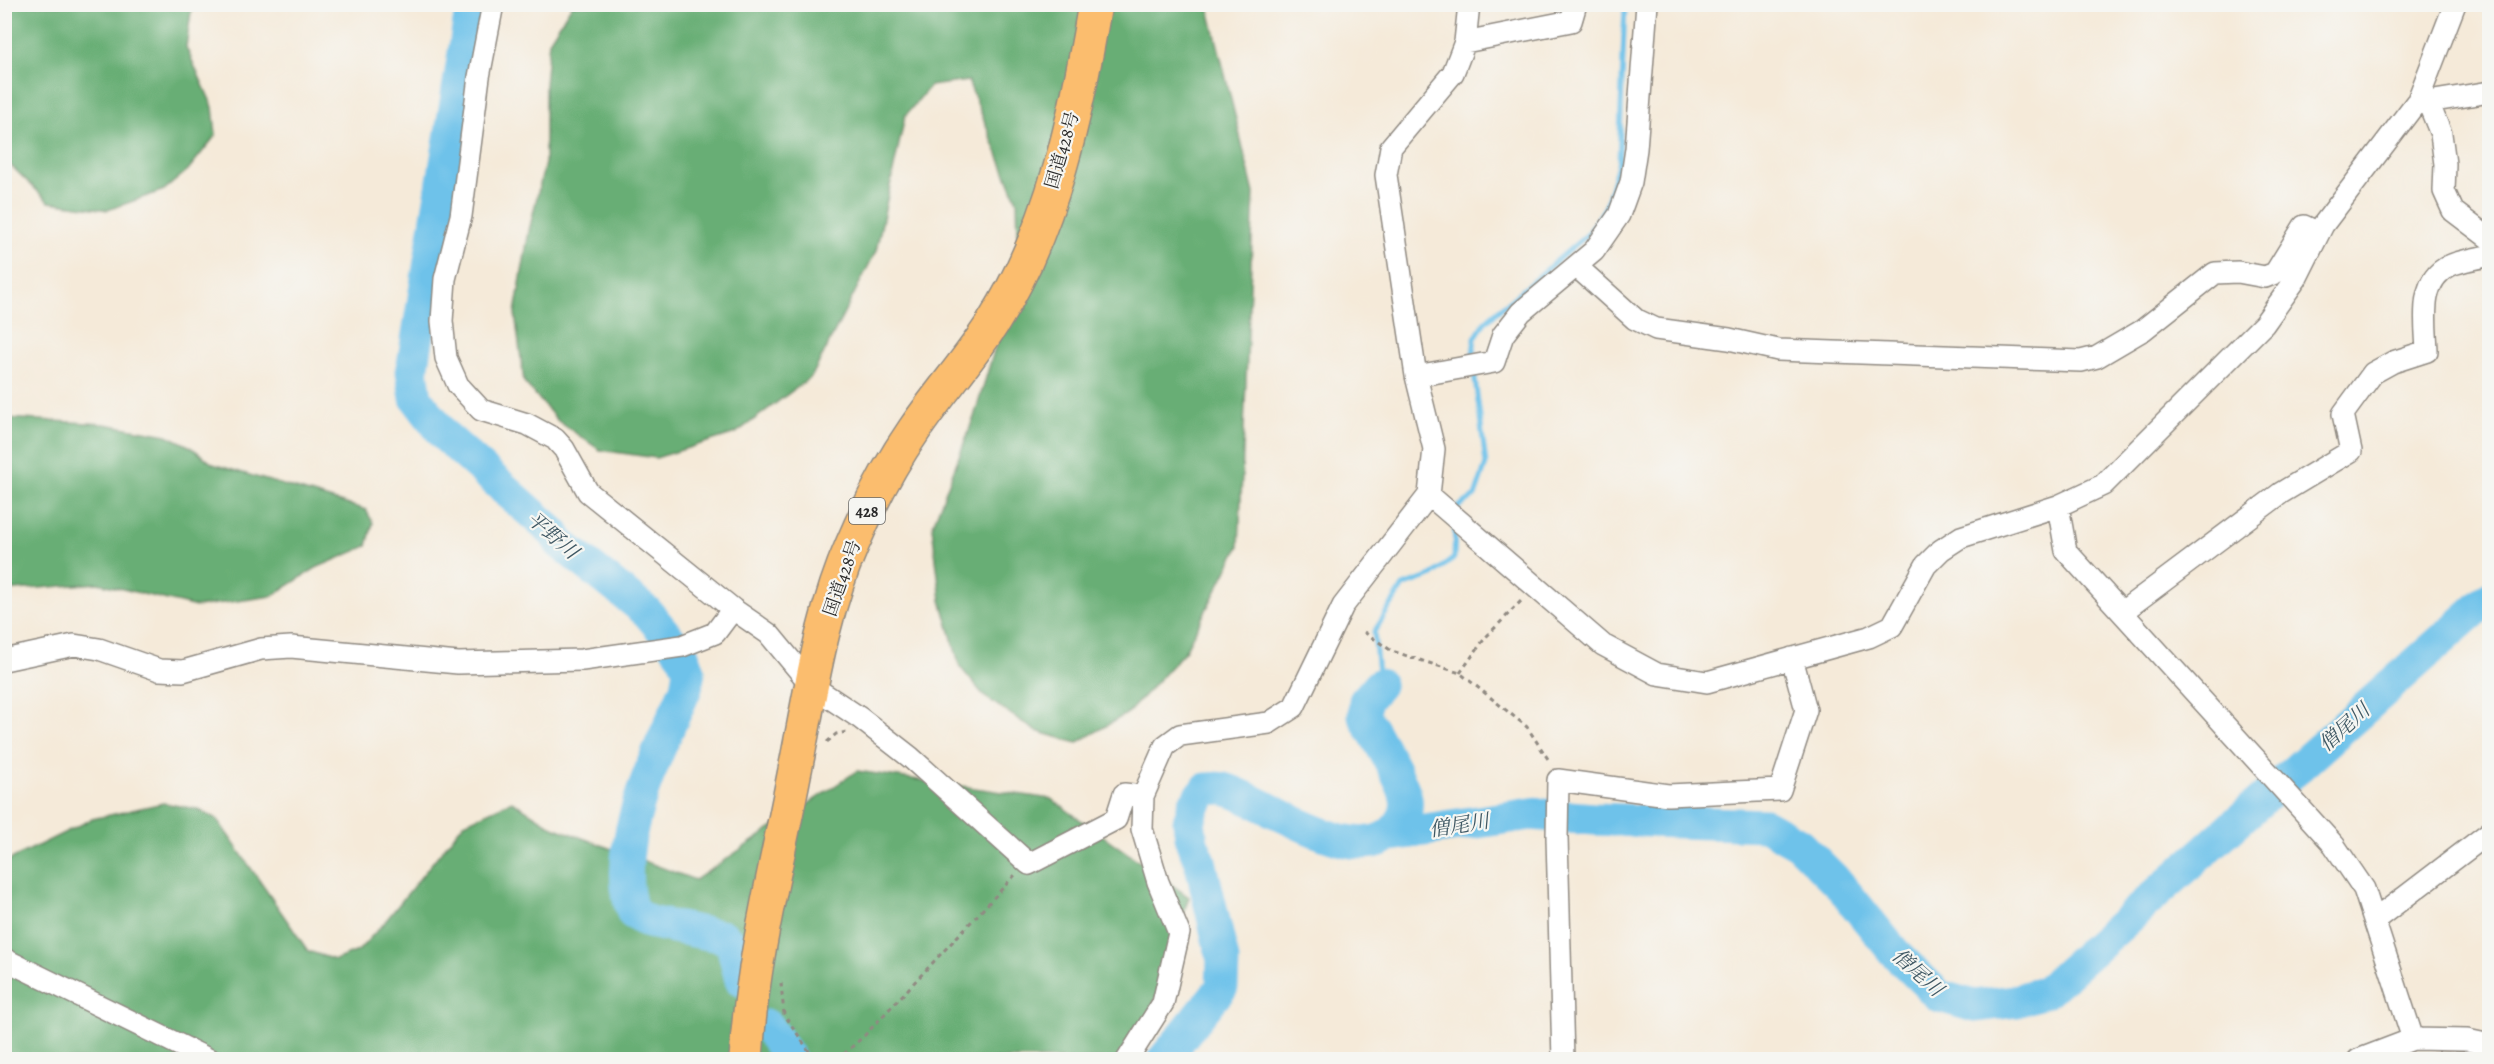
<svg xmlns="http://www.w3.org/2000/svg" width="2494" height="1064" viewBox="0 0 2494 1064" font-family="Alegreya,'Noto Serif JP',serif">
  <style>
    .forest { fill: #67ae74; stroke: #496c50; stroke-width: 1.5 }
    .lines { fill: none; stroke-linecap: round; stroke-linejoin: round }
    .stream { stroke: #6ec2ea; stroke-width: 5 }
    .river { stroke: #6ec2ea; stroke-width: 33 }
    .street-casing { stroke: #908a82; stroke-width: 24 }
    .highway-casing { stroke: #908a82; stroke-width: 36 }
    .path { stroke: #908a82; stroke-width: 3; stroke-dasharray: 4.5 4.5; stroke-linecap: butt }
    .street { stroke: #fff; stroke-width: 21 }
    .highway { stroke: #fbbd6e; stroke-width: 33 }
    .labels { text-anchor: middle; stroke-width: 4.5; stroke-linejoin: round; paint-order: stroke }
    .shield { fill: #f6f6f2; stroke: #686867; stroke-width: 1.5 }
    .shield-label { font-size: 16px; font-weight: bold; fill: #2b2b2b }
    .street-label { font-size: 18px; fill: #2b2b2b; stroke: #f6f6f2 }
    .water-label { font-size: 20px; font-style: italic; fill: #3f5864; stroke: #f6f6f2 }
  </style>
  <rect width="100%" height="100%" fill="#f6f6f2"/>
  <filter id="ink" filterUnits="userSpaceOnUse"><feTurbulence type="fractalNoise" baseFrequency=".0167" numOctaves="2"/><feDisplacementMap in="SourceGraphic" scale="12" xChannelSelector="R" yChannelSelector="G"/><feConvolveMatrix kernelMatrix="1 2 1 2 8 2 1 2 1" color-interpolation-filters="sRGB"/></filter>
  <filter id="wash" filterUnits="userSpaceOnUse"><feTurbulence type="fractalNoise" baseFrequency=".008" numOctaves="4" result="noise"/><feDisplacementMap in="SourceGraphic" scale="24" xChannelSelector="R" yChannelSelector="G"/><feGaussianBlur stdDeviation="1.35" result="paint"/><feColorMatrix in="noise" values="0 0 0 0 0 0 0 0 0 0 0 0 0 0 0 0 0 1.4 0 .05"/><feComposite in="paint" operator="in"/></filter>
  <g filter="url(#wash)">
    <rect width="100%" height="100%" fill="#f5ead9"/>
    <!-- forest -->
    <path class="forest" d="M4,5H192L186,47L213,107L216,135L188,170L164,190L108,210L49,202L5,160Z
      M572,5H1208L1254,193L1239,546L1185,651L1128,713L1077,743L1036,731L985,697L960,667L941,600L932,527L974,417L1019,268L1017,201L968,81L930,86L905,116L876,251L812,376L736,433L656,458L600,450L558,421L524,382L515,313L529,231L545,163V85L549,41Z
      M5,418L104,424L167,435L191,447L213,464L366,510L373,523L367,546L316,568L272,596L196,607L98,583L5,591Z
      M857,771L1051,799L1189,897L1138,1052L1130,1059L5,1060V862L92,819L163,803L197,809L217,819L308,951L335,960L358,951L384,923L464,823L512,801L553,827L695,880Z"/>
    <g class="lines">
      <!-- stream -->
      <path class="stream" d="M1472,362L1475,338L1485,322L1588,234L1606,206L1619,161L1625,4
        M1457,512L1458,507L1475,496L1486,464L1474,371
        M1379,685L1374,632L1403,586L1431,576L1454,558L1455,524"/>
      <!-- river -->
      <path class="river" d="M472,4L412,371L416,398L445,436L554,533L560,543L647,612L683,655L689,671L686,688C660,749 608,846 633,913L649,922L724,937L732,944L741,980
        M1391,835L1531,814L1594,819L1765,825L1799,844L1838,883L1894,952L1939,996L1974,1006L2016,1001L2047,991L2490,597
        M767,1026L790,1060
        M1163,1060L1222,987L1223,960L1200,861L1192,843L1189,822L1194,805L1206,789C1212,789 1219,787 1224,789C1265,799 1361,875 1397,827C1404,818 1408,810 1406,798C1403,781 1374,733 1364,716L1365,701L1379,685"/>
    </g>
  </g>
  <g filter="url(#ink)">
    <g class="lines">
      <defs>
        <path id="street" d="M493,4L479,77L461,216L445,279L442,321L446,358L458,385L481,410L527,424L555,439L564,449L588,492L733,609L769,634L812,686L860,718L910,757L1029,864L1116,819L1124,794L1143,796
          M1465,42L1571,21L1576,4
          M2418,100L2428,102L2490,92
          M2428,102L2441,134L2445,164L2444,191L2453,211L2490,239
          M1576,266L1635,319L1656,329L1729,339L1778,350L2081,361L2097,357L2143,330L2215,273L2238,272L2265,277L2275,273L2304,226L2319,233
          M1416,376L1494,362L1503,335L1521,312L1594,251L1619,215L1631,182L1636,149L1647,4
          M1429,495L1603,645L1657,674L1707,682L1869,637L1892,626L1926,565L1941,550L1961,537L2058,506L2103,485L2264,324L2296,279L2323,225L2418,100L2455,4
          M2058,506L2066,551L2334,845L2364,889L2413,1039
          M2122,612L2281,493L2351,451L2343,414L2373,373L2393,362L2427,351C2426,323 2418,281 2449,266C2460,260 2477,259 2490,255
          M4,660L74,645L99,649L159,670L183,671L261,649L291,647L458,663L582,660L682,646L715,633L733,609
          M2376,919L2490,832
          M4,959L210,1060
          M1127,1060L1163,1003L1179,933L1158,882L1142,829L1143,796L1165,746L1180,735L1269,723L1294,707L1343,606L1429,495L1434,449L1416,376L1386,175L1391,147L1453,73L1465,42L1469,4
          M1563,1060L1557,837L1558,780L1668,795L1780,790L1806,710L1792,658
          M2358,1060L2413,1039L2467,1040L2490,1045"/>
        <path id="highway" d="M746,1060C751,964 776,869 794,775C810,698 820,617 852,545C869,505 889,466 914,430C939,393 970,359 994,321C1053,228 1077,112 1095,4"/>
      </defs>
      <!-- street casing -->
      <use href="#street" class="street-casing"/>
      <!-- highway casing -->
      <use href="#highway" class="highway-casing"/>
      <!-- path -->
      <path class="path" d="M1364,632L1392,651L1460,673L1527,727L1550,762
        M1460,673L1485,638L1523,599
        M827,742L836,734L847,732
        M781,983L784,1014L815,1060
        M837,1060L865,1035L1015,875"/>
      <!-- street -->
      <use href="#street" class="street"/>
      <!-- highway -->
      <use href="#highway" class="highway"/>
    </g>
  </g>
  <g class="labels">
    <!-- shield labels -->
    <rect class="shield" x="849" y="498" width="36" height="26" rx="4.5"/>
    <g class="shield-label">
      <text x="867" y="517">428</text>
    </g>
    <!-- street labels -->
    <g class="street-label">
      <text transform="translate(1062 150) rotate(-74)" y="6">国道428号</text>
      <text transform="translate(842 578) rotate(-71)" y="6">国道428号</text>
    </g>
    <!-- water labels -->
    <g class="water-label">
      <text transform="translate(553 535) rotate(41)" y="7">平野川</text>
      <text transform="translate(2344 727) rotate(-42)" y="7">僧尾川</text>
      <text transform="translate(1459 825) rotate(-9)" y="7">僧尾川</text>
      <text transform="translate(1918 972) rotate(42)" y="7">僧尾川</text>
    </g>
  </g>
  <!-- margin -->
  <rect width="2494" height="1064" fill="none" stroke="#f6f6f2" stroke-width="24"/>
</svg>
